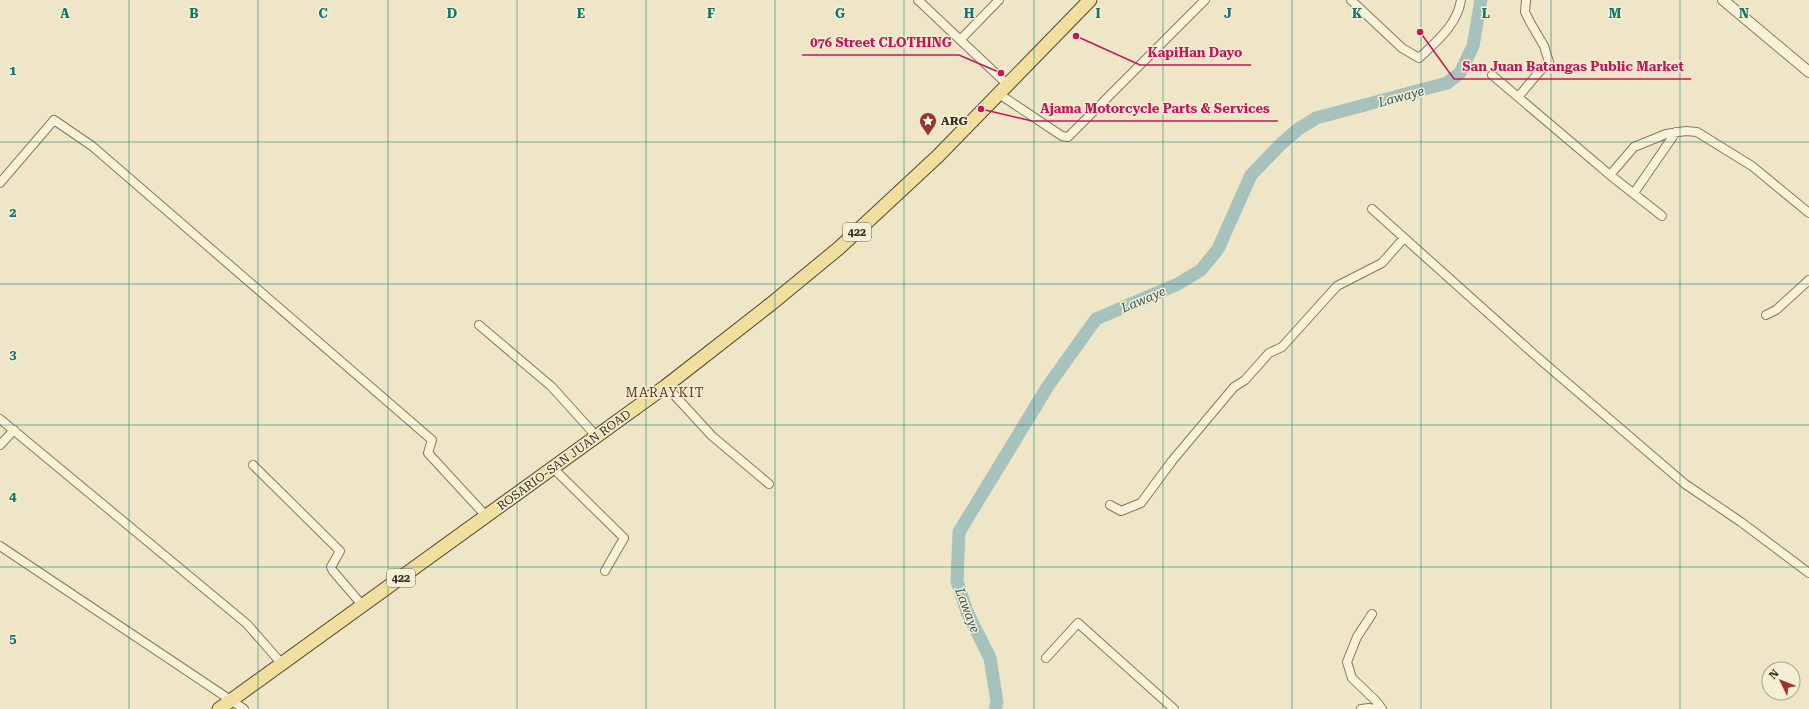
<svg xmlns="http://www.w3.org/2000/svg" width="1809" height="709" viewBox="0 0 1809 709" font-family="'Roboto Serif',serif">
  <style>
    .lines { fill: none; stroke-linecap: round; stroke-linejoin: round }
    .river { stroke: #a7c1bc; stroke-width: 13 }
    .minor-casing { stroke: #89785c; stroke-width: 10 }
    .tertiary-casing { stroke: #89785c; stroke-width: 12 }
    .primary-casing { stroke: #574630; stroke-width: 15 }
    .minor { stroke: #f8f2d9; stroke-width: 8 }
    .tertiary { stroke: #f8f2d9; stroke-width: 10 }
    .primary { stroke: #f0df9f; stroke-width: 13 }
    .grid { fill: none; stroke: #0f766e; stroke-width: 1; stroke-opacity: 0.55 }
    .labels { text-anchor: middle; stroke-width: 3; stroke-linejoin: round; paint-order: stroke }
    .shield { fill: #f5efd5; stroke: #716856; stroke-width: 1 }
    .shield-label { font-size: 11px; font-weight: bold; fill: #392e1f }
    .poi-label { font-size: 12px; font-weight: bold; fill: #392e1f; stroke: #f5efd5; text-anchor: start }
    .street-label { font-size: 12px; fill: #392e1f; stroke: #f5efd5 }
    .water-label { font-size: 13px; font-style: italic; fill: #2f5758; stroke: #f5efd5 }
    .neighbourhood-label { font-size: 13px; letter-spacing: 1px; fill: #653520; stroke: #f5efd5 }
    .grid-label { font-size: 13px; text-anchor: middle; font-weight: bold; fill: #0f766e; stroke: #f5efd5; stroke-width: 3; stroke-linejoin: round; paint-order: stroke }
    .leader { fill: none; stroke: #c2185b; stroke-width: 1.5 }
    .callout-dot { fill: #c2185b; stroke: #f5efd5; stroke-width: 1.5 }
    .callout-label { font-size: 13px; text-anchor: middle; font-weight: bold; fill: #c2185b; stroke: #f5efd5; stroke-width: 3; stroke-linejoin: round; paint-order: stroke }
  </style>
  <rect width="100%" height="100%" fill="#eee6c6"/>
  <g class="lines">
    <!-- river -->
    <path class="river" d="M995,709L997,702L990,658L967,612L957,581L959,532L1048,386L1096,319L1178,284L1201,270L1218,249L1251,175L1281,144L1297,130L1316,118L1447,83L1460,73L1473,46L1481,0"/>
    <defs>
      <path id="minor" d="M918,0L1008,85
        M1351,0L1402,48L1419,58C1437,41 1457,25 1461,0
        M960,40L999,0
        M1492,75L1610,175L1662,216
        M999,94L1062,136L1068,137L1205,0
        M1519,96L1539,72L1547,65L1549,62L1544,46L1530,22L1525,12L1526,0
        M1610,175L1634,147L1666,134L1686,131L1697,132L1752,166L1809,213
        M0,183L54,120L92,146L432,440L428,453L486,516
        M1634,193L1676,132
        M1372,209L1536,356L1685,484L1741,522L1809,573
        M1766,315L1776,310L1809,280
        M479,325L552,387L597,437
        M666,386L712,436L769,484
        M0,419L247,624L282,664
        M0,445L14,430
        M253,465L338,549L340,551L331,567L333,571L363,606
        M553,468L624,538L605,571
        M1110,505L1121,511L1141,503L1172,461L1234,387L1245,380L1269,353L1282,347L1337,286L1382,263L1403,239
        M0,546L244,709
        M1372,614L1357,637L1347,662L1352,678L1376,701L1382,709
        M1046,658L1078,623L1174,709
        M1361,709L1369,708L1375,709"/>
      <path id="tertiary" d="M1723,0L1809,72"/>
      <path id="primary" d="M219,709L666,386L771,304L839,248L938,156L1090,0"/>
    </defs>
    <!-- minor casing -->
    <use href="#minor" class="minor-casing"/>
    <!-- tertiary casing -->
    <use href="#tertiary" class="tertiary-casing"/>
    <!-- primary casing -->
    <use href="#primary" class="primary-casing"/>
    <!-- minor -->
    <use href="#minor" class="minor"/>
    <!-- tertiary -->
    <use href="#tertiary" class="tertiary"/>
    <!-- primary -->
    <use href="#primary" class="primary"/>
  </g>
  <!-- grid -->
  <path class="grid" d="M129,0V709M258,0V709M388,0V709M517,0V709M646,0V709M775,0V709M904,0V709M1034,0V709M1163,0V709M1292,0V709M1421,0V709M1551,0V709M1680,0V709M0,142H1809M0,284H1809M0,425H1809M0,567H1809"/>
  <!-- icons -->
  <defs>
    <symbol id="sight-pin" viewBox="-11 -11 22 30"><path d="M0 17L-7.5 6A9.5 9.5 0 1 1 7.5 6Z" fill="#97372d" stroke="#f5efd5"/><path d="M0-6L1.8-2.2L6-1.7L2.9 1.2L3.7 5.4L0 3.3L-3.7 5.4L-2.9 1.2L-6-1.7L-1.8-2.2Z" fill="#fff"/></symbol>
  </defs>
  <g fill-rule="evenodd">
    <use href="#sight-pin" x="918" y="111" width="20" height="27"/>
  </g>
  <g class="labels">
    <!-- shield labels -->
    <g class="shield">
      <rect x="843" y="223" width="28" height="18" rx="3"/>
      <rect x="387" y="569" width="28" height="18" rx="3"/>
    </g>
    <g class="shield-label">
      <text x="857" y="236">422</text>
      <text x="401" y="582">422</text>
    </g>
    <!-- poi labels -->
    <g class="poi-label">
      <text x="941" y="125">ARG</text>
    </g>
    <!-- street labels -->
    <g class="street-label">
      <text transform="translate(564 460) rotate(-36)" y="4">ROSARIO-SAN JUAN ROAD</text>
    </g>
    <!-- water labels -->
    <g class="water-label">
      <text transform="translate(1401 96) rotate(-15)" y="5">Lawaye</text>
      <text transform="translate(1143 299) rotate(-23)" y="5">Lawaye</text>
      <text transform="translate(968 610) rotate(69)" y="5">Lawaye</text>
    </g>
    <!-- neighbourhood labels -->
    <g class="neighbourhood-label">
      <text x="665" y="397">MARAYKIT</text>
    </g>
  </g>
  <g class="grid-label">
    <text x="65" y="18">A</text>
    <text x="194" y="18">B</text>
    <text x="323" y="18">C</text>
    <text x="452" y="18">D</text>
    <text x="581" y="18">E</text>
    <text x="711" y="18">F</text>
    <text x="840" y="18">G</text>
    <text x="969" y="18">H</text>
    <text x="1098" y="18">I</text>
    <text x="1228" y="18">J</text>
    <text x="1357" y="18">K</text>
    <text x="1486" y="18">L</text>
    <text x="1615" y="18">M</text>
    <text x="1744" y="18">N</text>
    <text x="13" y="75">1</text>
    <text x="13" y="217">2</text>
    <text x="13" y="359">3</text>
    <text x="13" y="501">4</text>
    <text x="13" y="643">5</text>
  </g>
  <!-- callouts -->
  <path class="leader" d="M1001 73L959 55H802M1076 36L1140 65H1251M1420 32L1454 79H1691M981 109L1032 121H1278"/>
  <g class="callout-dot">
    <circle cx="1001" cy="73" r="4"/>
    <circle cx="1076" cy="36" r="4"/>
    <circle cx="1420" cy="32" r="4"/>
    <circle cx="981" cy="109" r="4"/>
  </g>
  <g class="callout-label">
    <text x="881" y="47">076 Street CLOTHING</text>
    <text x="1195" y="57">KapiHan Dayo</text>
    <text x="1573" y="71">San Juan Batangas Public Market</text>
    <text x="1155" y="113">Ajama Motorcycle Parts &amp; Services</text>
  </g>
  <!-- north arrow -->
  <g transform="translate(1781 681) rotate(313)"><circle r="19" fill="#f5efd5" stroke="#aaa28c"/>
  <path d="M0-3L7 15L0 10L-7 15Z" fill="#97372d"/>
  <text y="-6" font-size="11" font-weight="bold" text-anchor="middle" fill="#392e1f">N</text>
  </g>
</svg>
